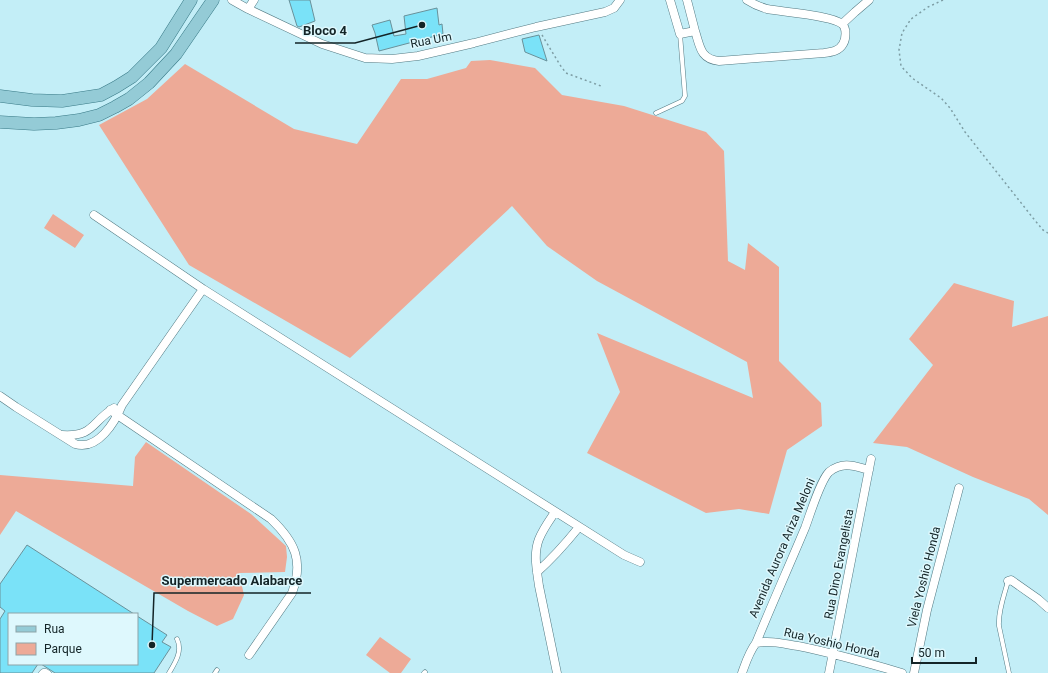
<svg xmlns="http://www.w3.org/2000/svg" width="1048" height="673" viewBox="0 0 1048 673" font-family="Roboto,sans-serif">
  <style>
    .green { fill: #edaa97 }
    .building { fill: #7ae2f8; stroke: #69919a }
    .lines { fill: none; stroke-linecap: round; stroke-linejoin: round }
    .service-casing { stroke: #537a83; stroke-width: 5 }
    .minor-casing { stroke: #537a83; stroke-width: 9 }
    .primary-casing { stroke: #397a87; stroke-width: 13 }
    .path { stroke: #7d9da4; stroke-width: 1.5; stroke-dasharray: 2 3; stroke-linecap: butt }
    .service { stroke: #fff; stroke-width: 4 }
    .minor { stroke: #fff; stroke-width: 8 }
    .primary { stroke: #94cbd6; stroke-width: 12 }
    .labels { text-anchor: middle; stroke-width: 3; stroke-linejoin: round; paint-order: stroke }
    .street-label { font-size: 12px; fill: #132427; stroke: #def8fd }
    .leader { fill: none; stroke: #132427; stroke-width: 1.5 }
    .callout-dot { fill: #132427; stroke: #def8fd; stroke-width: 1.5 }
    .callout-label { font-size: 13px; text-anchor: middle; font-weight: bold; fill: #132427; stroke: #def8fd; stroke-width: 3; stroke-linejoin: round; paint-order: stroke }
  </style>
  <rect width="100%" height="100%" fill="#c3eef7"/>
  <!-- green -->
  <path class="green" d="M490,60L535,68L562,95L624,106L706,132L724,151L728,261L745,270L748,243L779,267V361L821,403L822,426L787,450L769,514L739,509L706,513L587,453L620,392L597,333L753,398L747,362L597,281L547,246L512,206L350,358L189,265L99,125L147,99L185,64L294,129L357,144L401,79H427L466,68L471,61Z
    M53,214L84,235L75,248L44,228Z
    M954,283L1014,301L1012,327L1048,316V515L1029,499L973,477L907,447L873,443L933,365L909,339Z
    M146,442L251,514L286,546L287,557L285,572L239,573L244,595L233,619L217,626L188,611L16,511L0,535V475L133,486L135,457Z
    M380,637L411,659L401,673H390L366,655Z"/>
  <!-- building -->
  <path class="building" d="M289,0H310L315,21L299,27L297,26Z
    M437,8L439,25L442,24L443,34L379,51L375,33L372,25L390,20L394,36L406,34L404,16Z
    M539,35L547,61L525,52L522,39Z
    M27,545L134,614H9V664H38L32,673H0V619L5,611L0,607V584Z
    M137,616L167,635L162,642L171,647L154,673H55L41,664H137Z"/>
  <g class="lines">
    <defs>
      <path id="service" d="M656,113L682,101L685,96L680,34
        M1008,581C1004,596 998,611 999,626L1009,673
        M41,673L43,671H46L49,673
        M169,673C175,663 183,651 177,639
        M215,673L217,670
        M424,673L425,672"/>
      <path id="minor" d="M232,0L248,9L322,44L365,58L392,59L418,56L474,43L536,27L605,12L614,8L620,0
        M670,0L680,34L695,31C700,46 700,59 719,61L824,53C832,52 839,51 843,44C846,39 847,28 842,24C832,15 782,12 767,9C760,7 753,4 747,0
        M687,0L695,31
        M248,9L254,0
        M842,24L855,12L869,0
        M94,215L203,289L624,555L640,562
        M0,396L16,407L75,444C98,451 115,422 122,405L203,289
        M110,410L271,519C295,542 304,561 292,593L249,655
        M62,435C94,437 91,422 114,408
        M555,512C549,521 543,529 539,539C533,554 537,571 539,586L557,673
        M537,572C553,558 566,543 579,527
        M1008,581L1011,580L1038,599L1048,608
        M756,643C770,640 784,644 798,646C833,653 868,663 902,673
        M742,673C746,662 749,652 756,643C772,604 789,566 805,528C810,515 820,481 829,472C843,461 854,466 869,470
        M829,673L871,459
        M914,673L927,610L959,488"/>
      <path id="primary" d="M0,96L32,100L62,101L101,95L116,87L132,77L161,48L191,0
        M0,122L34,124L56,123L79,120L99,115L115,107L129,99L149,83L176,54L213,0"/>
    </defs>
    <!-- service casing -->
    <use href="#service" class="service-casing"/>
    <!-- minor casing -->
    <use href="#minor" class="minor-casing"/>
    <!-- primary casing -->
    <use href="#primary" class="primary-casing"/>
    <!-- path -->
    <path class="path" d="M943,0L928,7L911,19L902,33L899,50L901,66L912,78L941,98L950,108L965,132L1033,218L1043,230L1048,233
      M542,35L560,65L566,73L601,86"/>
    <!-- service -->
    <use href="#service" class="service"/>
    <!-- minor -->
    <use href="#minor" class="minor"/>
    <!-- primary -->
    <use href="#primary" class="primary"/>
  </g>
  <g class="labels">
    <!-- street labels -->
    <g class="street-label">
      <text transform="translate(431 40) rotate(-11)" y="4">Rua Um</text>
      <text transform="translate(782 548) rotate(-67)" y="4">Avenida Aurora Ariza Meloni</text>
      <text transform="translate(839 564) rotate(-79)" y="4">Rua Dino Evangelista</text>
      <text transform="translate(924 577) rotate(-76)" y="4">Viela Yoshio Honda</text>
      <text transform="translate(832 643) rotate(13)" y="4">Rua Yoshio Honda</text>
    </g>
  </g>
  <!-- callouts -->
  <path class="leader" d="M422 25L355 43H295M152 645L154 593H311"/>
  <g class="callout-dot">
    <circle cx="422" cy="25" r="4"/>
    <circle cx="152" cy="645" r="4"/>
  </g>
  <g class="callout-label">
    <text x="325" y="35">Bloco 4</text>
    <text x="232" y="585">Supermercado Alabarce</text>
  </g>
  <!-- legend -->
  <rect x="8" y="613" width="130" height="52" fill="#def8fd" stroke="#8da3a7"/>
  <rect x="16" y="626" width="20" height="6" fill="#94cbd6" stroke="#8da3a7"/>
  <text x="44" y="633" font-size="12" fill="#132427">Rua</text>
  <rect x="16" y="643" width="20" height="12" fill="#edaa97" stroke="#8da3a7"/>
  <text x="44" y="653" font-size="12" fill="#132427">Parque</text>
  <!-- scale -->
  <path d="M912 657v6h64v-6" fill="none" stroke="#132427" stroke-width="2"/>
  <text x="918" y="657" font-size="12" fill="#132427" stroke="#def8fd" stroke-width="3" paint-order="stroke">50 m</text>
</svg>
